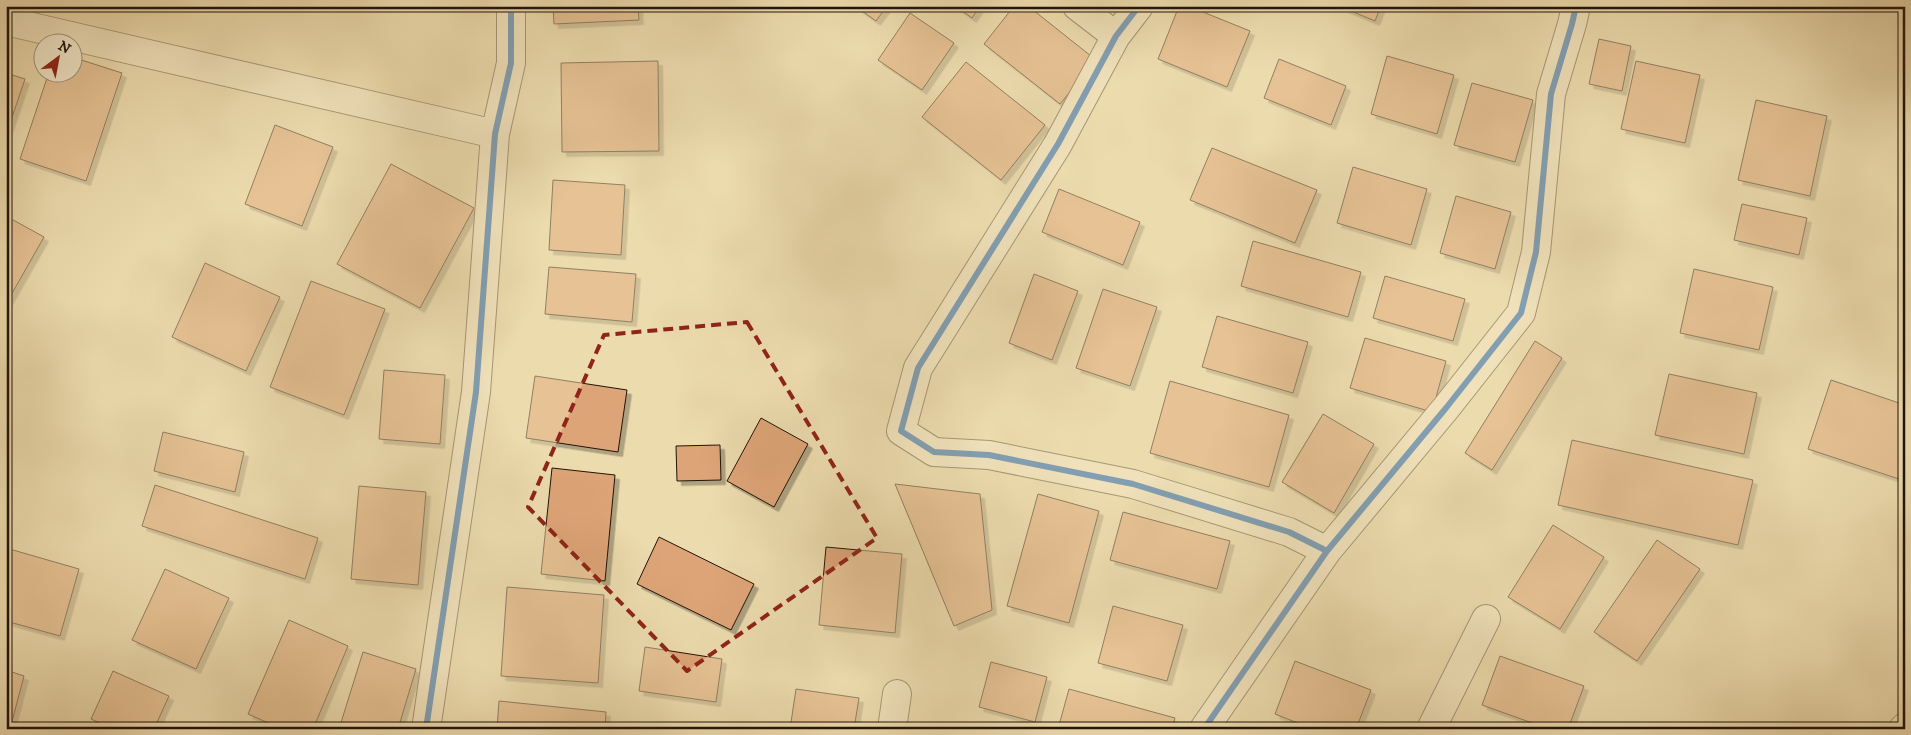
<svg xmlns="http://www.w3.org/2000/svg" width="1911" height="735" viewBox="0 0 1911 735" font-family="'IM FELL DW Pica',serif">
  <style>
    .building { fill: #dda477; stroke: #201308; filter: url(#shadow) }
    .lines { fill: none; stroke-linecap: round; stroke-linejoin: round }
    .street-casing { stroke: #534531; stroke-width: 30 }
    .street { stroke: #f3e8ca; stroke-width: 28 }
    .cycleway-casing { stroke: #f3e8ca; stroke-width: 9 }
    .cycleway { stroke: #0057b8; stroke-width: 6 }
    .marked { fill: none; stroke: #8f2418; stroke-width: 4; stroke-dasharray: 10 6; stroke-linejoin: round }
  </style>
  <defs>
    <filter id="shadow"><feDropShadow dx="4.5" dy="4.5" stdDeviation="0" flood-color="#0004"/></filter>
  </defs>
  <rect width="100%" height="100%" fill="#ecdbad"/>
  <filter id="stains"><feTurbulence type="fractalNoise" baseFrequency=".004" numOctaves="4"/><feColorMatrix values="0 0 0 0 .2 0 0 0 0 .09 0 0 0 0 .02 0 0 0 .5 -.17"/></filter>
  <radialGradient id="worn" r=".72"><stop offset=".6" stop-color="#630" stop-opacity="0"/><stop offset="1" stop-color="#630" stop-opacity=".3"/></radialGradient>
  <!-- building -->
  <path class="building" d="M553,6H638L639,20L554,24Z
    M855,6H887L876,21Z
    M955,6H980L972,18Z
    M1014,6H1028L1096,60L1060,104L984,44Z
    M1179,6H1188L1250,31L1227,87L1158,59Z
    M1339,6H1381L1375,21Z
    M910,13L954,43L922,90L878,60Z
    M1599,39L1631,46L1622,91L1589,84Z
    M1387,56L1454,75L1437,134L1371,114Z
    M72,57L122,73L86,181L20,159L49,72H72Z
    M1279,59L1346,86L1331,125L1264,98Z
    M658,61L659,151L562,152L561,63Z
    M1636,61L1700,75L1685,143L1621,129Z
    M966,62L1045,125L1001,180L922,117Z
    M6,73L25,79L6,135Z
    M1472,83L1533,100L1515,162L1454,145Z
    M1756,100L1827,116L1810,196L1738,180Z
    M275,125L333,147L302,226L245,204Z
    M1212,148L1317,190L1295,243L1190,200Z
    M391,164L474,208L420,308L337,264Z
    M1353,167L1427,189L1411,245L1337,223Z
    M553,180L625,185L621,255L549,250Z
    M1059,189L1140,222L1123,265L1042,232Z
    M1456,196L1511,212L1495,269L1440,253Z
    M1742,204L1807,218L1799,255L1734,240Z
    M6,216L44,237L6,304Z
    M1253,241L1361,272L1348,317L1241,286Z
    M205,263L280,297L246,371L172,337Z
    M549,267L636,274L632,322L545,314Z
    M1694,269L1773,287L1759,350L1680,333Z
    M1034,274L1078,291L1052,360L1009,343Z
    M1385,276L1465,299L1453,341L1373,318Z
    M311,281L385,309L344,415L270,387Z
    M1103,289L1157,307L1130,386L1076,368Z
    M1217,316L1308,342L1293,393L1202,367Z
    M1365,338L1446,361L1432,412L1350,388Z
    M1535,341L1562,358L1492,470L1465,453Z
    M384,370L445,375L440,444L379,439Z
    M1669,374L1757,393L1744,454L1655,435Z
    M535,376L627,390L618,452L526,438Z
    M1831,380L1905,405V481L1808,449Z
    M1170,381L1289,415L1269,487L1150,453Z
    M1323,414L1374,444L1334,513L1282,482Z
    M761,418L808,444L774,507L727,481Z
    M163,432L244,452L235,492L154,471Z
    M1572,440L1753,480L1738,545L1558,505Z
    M720,445L721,480L677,481L676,446Z
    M552,468L615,475L605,581L541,574Z
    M895,484L980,494L992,610L954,626Z
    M155,485L318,538L305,579L142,526Z
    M359,486L426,492L418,585L351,579Z
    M1038,494L1099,511L1069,623L1007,606Z
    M1123,512L1230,541L1217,589L1110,560Z
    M1553,525L1604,557L1560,629L1508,597Z
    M659,537L754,584L731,630L637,584Z
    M1657,540L1700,569L1637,661L1594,632Z
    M826,547L902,554L895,633L819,625Z
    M6,548L79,569L60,636L6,621Z
    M165,569L229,598L196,669L132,640Z
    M507,587L604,595L598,683L501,676Z
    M1113,606L1183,625L1167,681L1098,663Z
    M289,620L348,646L313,729H282L248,714Z
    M645,647L722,659L716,702L639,691Z
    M363,652L416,669L398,729H339Z
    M1500,656L1584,686L1568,729H1549L1482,705Z
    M1295,661L1371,690L1356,729H1313L1275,714Z
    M991,662L1047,677L1035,722L979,707Z
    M6,670L24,676L10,729H6Z
    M113,671L169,696L154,729H113L91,719Z
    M796,689L859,698L854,729H790Z
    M1069,689L1175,718L1172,729H1058Z
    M499,701L606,712L605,729H497Z"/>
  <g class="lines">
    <defs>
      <path id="street" d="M1077,6L1116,36
        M1139,6L1116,36L1058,144L918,368L901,431L934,452L989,455L1133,484L1289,532L1327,551
        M6,21L495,134
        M426,729L476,392L495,134L511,63V6
        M892,729L897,694
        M1204,729L1327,551L1446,408L1521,313L1536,252L1551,94L1572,24L1576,6
        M1431,729L1486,619
        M1903,729L1905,727"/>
    </defs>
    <!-- street casing -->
    <use href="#street" class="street-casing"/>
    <!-- street -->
    <use href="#street" class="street"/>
    <defs>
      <path id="cycleway" d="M1139,6L1116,36L1058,144L918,368L901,431L934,452L989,455L1133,484L1289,532L1327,551
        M426,729L476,392L495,134L511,63V6
        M1204,729L1327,551L1446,408L1521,313L1536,252L1551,94L1572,24L1576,6"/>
    </defs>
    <!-- cycleway casing -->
    <use href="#cycleway" class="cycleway-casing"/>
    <!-- cycleway -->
    <use href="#cycleway" class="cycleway"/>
  </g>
  <!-- marked area -->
  <path d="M0 0H1911V735H0ZM747,322L877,538L687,671L528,507L604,335Z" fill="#ecdbad" fill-opacity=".55" fill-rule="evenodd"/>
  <path class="marked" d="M747,322L877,538L687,671L528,507L604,335Z"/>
  <!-- margin -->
  <rect width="1911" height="735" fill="none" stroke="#ecdbad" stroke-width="25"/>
  <rect x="8" y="8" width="1896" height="720" fill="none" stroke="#201308" stroke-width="2.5"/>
  <rect x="12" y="12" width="1886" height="710" fill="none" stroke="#201308"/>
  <!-- north arrow -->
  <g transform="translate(58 58) rotate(32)"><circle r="24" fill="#f3e8ca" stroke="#9f937c"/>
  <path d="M0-4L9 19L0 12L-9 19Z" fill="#8f2418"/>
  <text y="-8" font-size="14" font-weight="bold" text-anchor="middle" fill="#201308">N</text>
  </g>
  <rect width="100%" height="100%" filter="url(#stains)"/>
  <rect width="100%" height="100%" fill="url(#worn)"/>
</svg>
